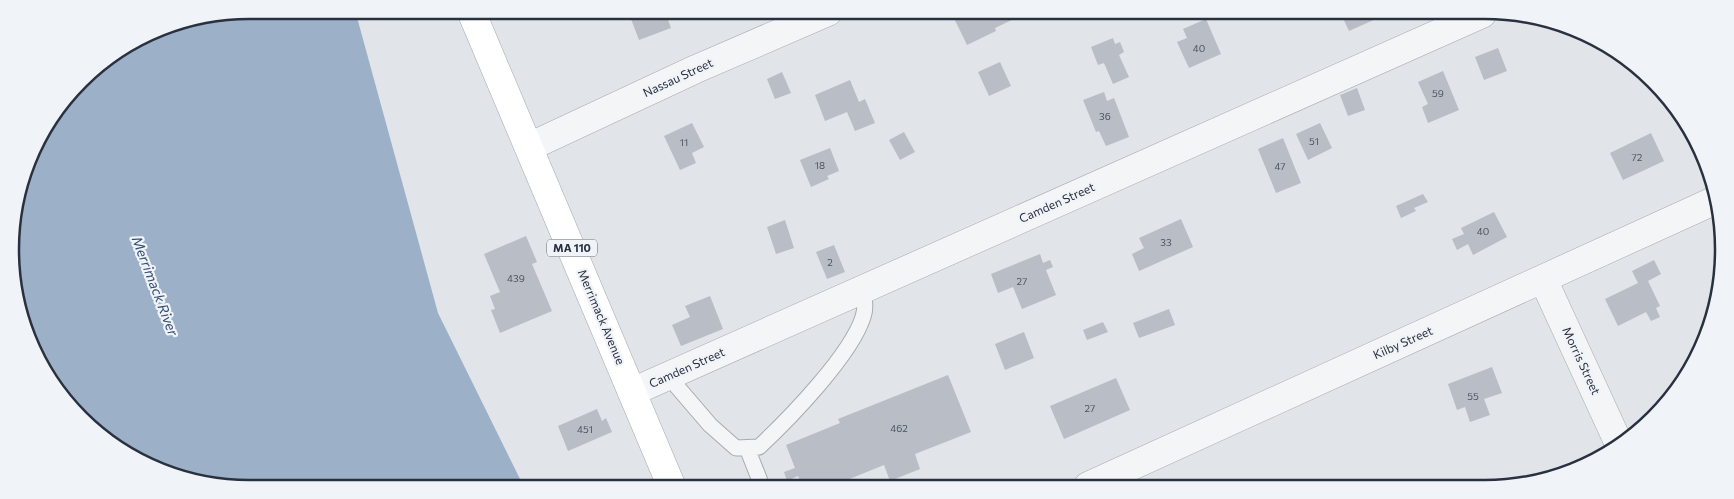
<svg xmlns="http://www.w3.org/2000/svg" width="1734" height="499" viewBox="0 0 1734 499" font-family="Commissioner,sans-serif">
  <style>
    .water { fill: #9cb1c8 }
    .building { fill: #b8bdc6 }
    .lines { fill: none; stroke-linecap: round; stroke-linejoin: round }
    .service-casing { stroke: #a6abb3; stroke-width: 17 }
    .minor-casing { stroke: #a6abb3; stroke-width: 29 }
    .primary-casing { stroke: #a0a8b5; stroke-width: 29 }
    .service { stroke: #f3f5f7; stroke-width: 15 }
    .minor { stroke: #f3f5f7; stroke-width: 28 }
    .primary { stroke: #fff; stroke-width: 28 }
    .labels { text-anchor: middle; stroke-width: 4.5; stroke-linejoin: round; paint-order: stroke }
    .number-label { font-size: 10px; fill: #4d5462 }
    .shield { fill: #f0f3f7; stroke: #656b77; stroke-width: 1 }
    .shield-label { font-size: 11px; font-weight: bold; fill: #293140 }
    .street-label { font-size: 12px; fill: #293140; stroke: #f0f3f7 }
    .water-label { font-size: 14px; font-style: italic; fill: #344f74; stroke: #f0f3f7 }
    .rim { fill: none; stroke: #293140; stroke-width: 2.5 }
  </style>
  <rect width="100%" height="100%" fill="#e1e4e9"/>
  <!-- water -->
  <path class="water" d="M250,10H355L438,313L523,485L203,484L130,457L59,395L18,312L11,234L35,143L91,70L158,28Z"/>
  <!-- building -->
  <path class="building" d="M628,11H665L671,28L639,40Z
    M951,12L1018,13L1020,16L995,28L996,31L967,45Z
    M1341,14H1387L1349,31Z
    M1206,19L1221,54L1189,68L1177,42L1187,38L1183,29Z
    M1113,38L1115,44L1120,42L1124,52L1119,55L1129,77L1113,84L1104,63L1098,65L1091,47Z
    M1498,48L1507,71L1484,80L1475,57Z
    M1000,62L1011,86L989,96L978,72Z
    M1443,71L1459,110L1428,123L1422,107L1428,104L1418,82Z
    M782,72L791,93L775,99L767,79Z
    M850,80L859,102L865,99L875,123L855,131L847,112L825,121L815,95Z
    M1357,88L1365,110L1348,116L1340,95Z
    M1104,92L1107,101L1114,98L1129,137L1106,146L1099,131L1096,132L1083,100Z
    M692,123L704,147L692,153L696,163L680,170L664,136Z
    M1320,123L1332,148L1308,160L1296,134Z
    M904,132L915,152L900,160L889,140Z
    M1651,133L1664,161L1623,180L1610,153Z
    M1283,138L1301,183L1276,193L1258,149Z
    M830,148L839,171L827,176L829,179L811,187L800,160Z
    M1423,194L1428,202L1414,208L1416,211L1401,218L1396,206Z
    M1494,212L1507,237L1473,255L1468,244L1457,250L1452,239L1464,234L1461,228Z
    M1181,219L1193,247L1139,271L1132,254L1144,248L1139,238Z
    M785,220L794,248L776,254L767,227Z
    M526,236L537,262L532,264L552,311L500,333L491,310L495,309L490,296L500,292L484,254Z
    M834,245L845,272L827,279L816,252Z
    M1040,254L1043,263L1050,260L1053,267L1046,270L1056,295L1022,309L1013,287L998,293L991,274Z
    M1654,260L1661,274L1648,281L1660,306L1656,308L1660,317L1651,321L1646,312L1618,326L1605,299L1638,283L1632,271Z
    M710,296L723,329L681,346L672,325L690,317L685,306Z
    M1169,309L1175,325L1139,338L1133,323Z
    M1103,322L1108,332L1087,340L1083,330Z
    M1024,332L1034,358L1005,370L995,344Z
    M1492,367L1502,393L1484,399L1490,415L1470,422L1465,407L1457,410L1448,384Z
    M948,375L971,432L915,454L920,469L890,481L884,465L837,484L838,486H802L798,476L787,481L784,472L795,468L786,445L840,423L838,419Z
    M1116,378L1130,410L1064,439L1050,406Z
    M597,409L602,421L606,418L612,432L568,451L558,426Z"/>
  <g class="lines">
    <defs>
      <path id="service" d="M668,376L710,425L736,448L759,447C790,418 851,355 863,317C866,308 865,299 861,291
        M747,448L762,486"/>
      <path id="minor" d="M529,147L696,69L828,12
        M1543,279L1619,444
        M632,392L1482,14
        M1088,486L1718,199"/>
      <path id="primary" d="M471,11L671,485"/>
    </defs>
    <!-- service casing -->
    <use href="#service" class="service-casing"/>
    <!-- minor casing -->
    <use href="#minor" class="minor-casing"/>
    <!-- primary casing -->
    <use href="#primary" class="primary-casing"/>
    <!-- service -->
    <use href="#service" class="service"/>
    <!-- minor -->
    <use href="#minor" class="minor"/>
    <!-- primary -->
    <use href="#primary" class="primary"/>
  </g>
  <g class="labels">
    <!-- number labels -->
    <g class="number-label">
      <text x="1199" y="52">40</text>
      <text x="1438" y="97">59</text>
      <text x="1105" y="120">36</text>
      <text x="1314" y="145">51</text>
      <text x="684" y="146">11</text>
      <text x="1637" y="161">72</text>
      <text x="820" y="169">18</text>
      <text x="1280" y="170">47</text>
      <text x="1483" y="235">40</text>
      <text x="1166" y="246">33</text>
      <text x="830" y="266">2</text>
      <text x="516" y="282">439</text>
      <text x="1022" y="285">27</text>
      <text x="1473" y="400">55</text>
      <text x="1090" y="412">27</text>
      <text x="899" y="432">462</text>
      <text x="585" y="433">451</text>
    </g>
    <!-- shield labels -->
    <rect class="shield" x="547" y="239.5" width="50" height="17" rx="4"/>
    <g class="shield-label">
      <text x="572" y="252">MA 110</text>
    </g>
    <!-- street labels -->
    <g class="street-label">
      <text transform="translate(678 78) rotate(-25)" y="4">Nassau Street</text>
      <text transform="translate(1057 203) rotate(-24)" y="4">Camden Street</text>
      <text transform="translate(601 317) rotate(67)" y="4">Merrimack Avenue</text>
      <text transform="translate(1403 343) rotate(-24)" y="4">Kilby Street</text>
      <text transform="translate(1581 361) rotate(65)" y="4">Morris Street</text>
      <text transform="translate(687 368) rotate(-24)" y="4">Camden Street</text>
    </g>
    <!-- water labels -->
    <g class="water-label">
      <text transform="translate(155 286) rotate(69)" y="5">Merrimack River</text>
    </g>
  </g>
  <!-- crop -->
  <path d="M0 0H1734V499H0ZM249 19H1485A230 230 0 0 1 1715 249V250A230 230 0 0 1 1485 480H249A230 230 0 0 1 19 250V249A230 230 0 0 1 249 19Z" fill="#f0f3f7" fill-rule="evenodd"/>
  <path class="rim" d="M249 19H1485A230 230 0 0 1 1715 249V250A230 230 0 0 1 1485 480H249A230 230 0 0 1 19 250V249A230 230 0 0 1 249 19Z"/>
</svg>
